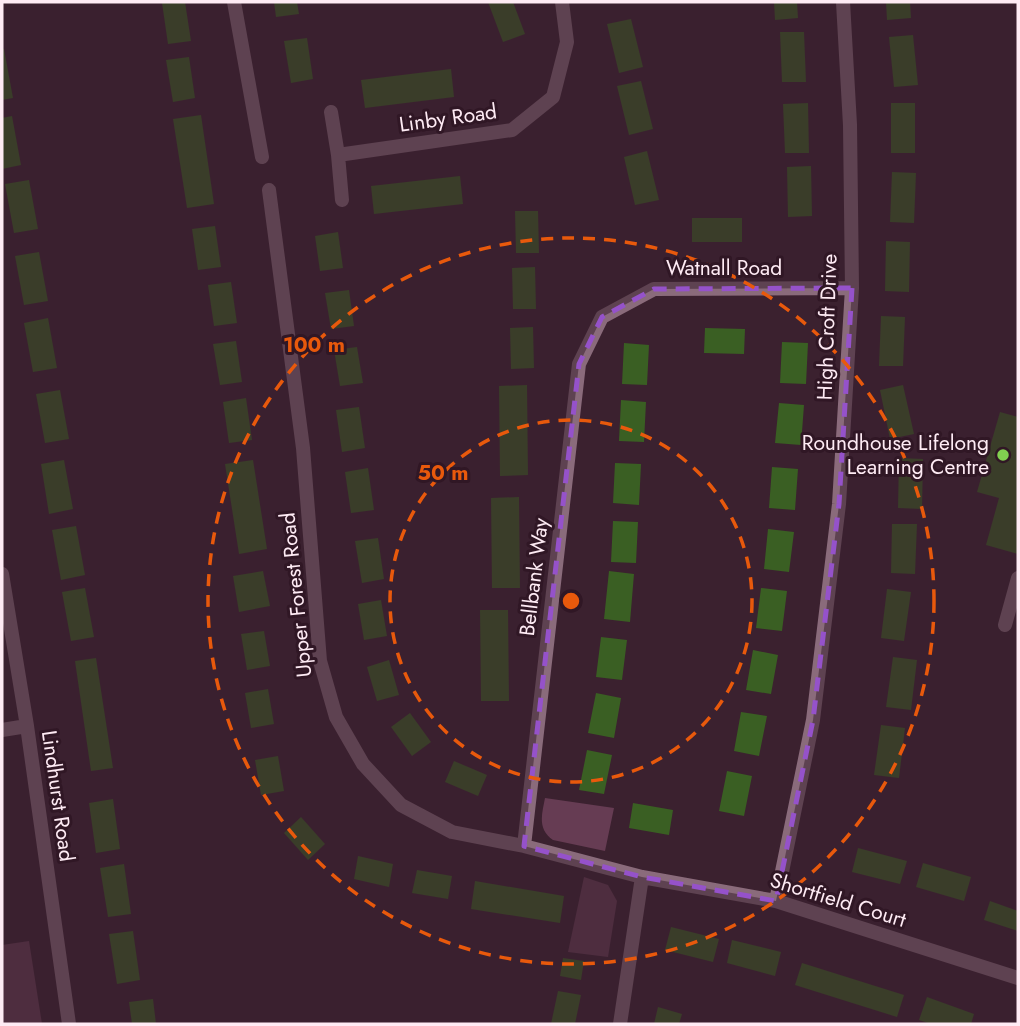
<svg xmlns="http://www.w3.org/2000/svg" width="1020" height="1026" viewBox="0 0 1020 1026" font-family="Jost,sans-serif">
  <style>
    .green { fill: #663c53 }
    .building { fill: #3a5f23 }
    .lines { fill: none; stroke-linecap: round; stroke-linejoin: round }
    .service { stroke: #8a6b7b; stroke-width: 14 }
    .minor { stroke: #8a6b7b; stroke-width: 14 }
    .marked { fill: none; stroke: #9552ca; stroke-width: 5; stroke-dasharray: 14 9; stroke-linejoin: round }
    .ring { fill: none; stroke: #e8590c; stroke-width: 3.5; stroke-dasharray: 12 9 }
    .poi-dot { fill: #81d050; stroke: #301725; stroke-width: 2.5 }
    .labels { text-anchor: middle; stroke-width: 6; stroke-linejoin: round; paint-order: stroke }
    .street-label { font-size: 21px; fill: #feebf4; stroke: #301725 }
    .poi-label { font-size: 21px; fill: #feebf4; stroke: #301725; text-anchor: end }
    .centre { fill: #e8590c; stroke: #301725; stroke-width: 3.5 }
    .ring-label { font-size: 21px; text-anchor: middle; font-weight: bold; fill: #e8590c; stroke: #301725; stroke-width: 6; stroke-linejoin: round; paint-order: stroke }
  </style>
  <rect width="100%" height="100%" fill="#3b212f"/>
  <!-- green -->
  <path class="green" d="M545,798L614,808L605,851L553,840C537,829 542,814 545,798Z
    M584,877L608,885L617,901L608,957L568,952Z
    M29,941L42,1024H2V945Z"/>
  <!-- building -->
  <path class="building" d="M185,2L191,41L168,44L162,3Z
    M274,2H297L299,14L276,17Z
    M488,2H513L525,34L503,42Z
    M774,2H797L798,18L775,20Z
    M886,2H910L911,18L887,20Z
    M631,19L643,67L619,73L607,24Z
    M780,32H804L806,82H782Z
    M913,35L918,85L894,87L889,37Z
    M307,38L313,79L291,83L284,41Z
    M2,49H4L13,98L2,100Z
    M189,57L195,98L173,102L166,60Z
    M451,69L454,97L365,108L361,80Z
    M641,81L653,129L629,135L617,86Z
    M808,103L809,153H785L783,104Z
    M891,103H915V153H891Z
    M201,115L214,204L187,208L173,119Z
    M12,116L21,165L2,169V118Z
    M647,151L659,200L635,205L624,157Z
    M811,166L812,216L788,217L787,167Z
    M892,172L916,173L914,223L890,222Z
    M460,176L463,204L374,214L371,186Z
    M29,180L38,229L14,233L5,184Z
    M515,211H538L539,253H516Z
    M692,218H742V242H692Z
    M215,226L221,267L198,270L192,229Z
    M338,232L343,268L320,271L315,236Z
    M886,241L910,242L909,292L885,291Z
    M39,252L48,301L24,305L15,256Z
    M535,267L536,309H513L512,268Z
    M231,282L237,323L214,326L208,285Z
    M349,290L354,326L331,329L325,293Z
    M881,316L905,317L903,366H879Z
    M48,318L57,368L33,372L24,323Z
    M533,327L534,368L511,369L510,328Z
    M705,328L745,329L744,354L704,353Z
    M236,341L242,382L220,385L213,344Z
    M782,342L808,343L806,384L780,383Z
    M624,343L649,345L647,385L622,384Z
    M357,347L363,383L340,386L334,350Z
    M527,385L528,475L500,476L499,386Z
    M903,385L914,434L890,439L880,390Z
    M60,390L69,439L45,443L36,394Z
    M246,398L252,440L229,443L223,402Z
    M621,400L646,402L644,442L619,441Z
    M779,403L804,405L801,445L775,443Z
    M359,407L365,448L342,452L336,410Z
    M1000,412L1018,417V554L986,545L999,498L977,492Z
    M899,458L923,459L922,509L898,508Z
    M64,460L73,509L49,514L41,464Z
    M253,460L267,549L239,554L225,464Z
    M615,463L641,464L639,505L613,503Z
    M772,467L798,469L795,510L769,508Z
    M368,468L374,510L351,513L345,472Z
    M519,497L520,588H492L491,498Z
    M613,521L638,522L636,563L611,562Z
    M892,524H917L915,574L891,573Z
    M76,526L85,575L61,580L52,530Z
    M768,529L794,532L789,572L764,569Z
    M378,538L384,579L362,583L355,541Z
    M263,571L270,606L239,612L233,576Z
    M609,571L634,574L630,622L604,619Z
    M85,588L94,637L71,641L62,592Z
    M761,588L787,591L782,631L756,628Z
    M887,589L911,592L904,641L881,638Z
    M381,600L387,636L364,640L358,604Z
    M480,610H508L509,701H481Z
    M264,631L270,666L247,670L241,634Z
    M601,637L627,640L622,680L596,677Z
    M753,650L778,655L771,694L746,690Z
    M893,657L917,660L911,710L886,707Z
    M96,658L113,768L91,771L75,661Z
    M389,660L399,695L377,701L367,667Z
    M268,689L274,724L251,728L245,693Z
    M596,693L621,698L614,738L588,733Z
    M741,712L767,716L759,756L734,751Z
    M410,713L431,742L412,756L391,727Z
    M881,725L905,728L899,778L874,775Z
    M587,750L612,755L604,794L579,790Z
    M278,756L284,791L261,795L255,760Z
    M454,761L487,775L478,796L445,782Z
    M727,771L752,776L744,816L719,811Z
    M113,799L120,849L96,853L89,803Z
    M633,803L673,810L669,835L629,828Z
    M301,817L325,844L308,860L284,833Z
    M858,848L907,861L900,884L852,872Z
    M358,856L393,864L389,887L354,879Z
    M923,863L971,877L964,901L916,887Z
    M124,864L131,914L108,917L100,868Z
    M417,870L452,876L448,899L412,893Z
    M475,881L564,896L560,923L471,909Z
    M990,901L1018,911V931L984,920Z
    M671,927L719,939L713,962L665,950Z
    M133,931L140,980L117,984L109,934Z
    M732,940L781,952L775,976L727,963Z
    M563,958L584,961L581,980L560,976Z
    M802,963L904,995L897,1017L795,985Z
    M558,991L581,995L575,1024H551Z
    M927,997L974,1014L971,1024H931L919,1020Z
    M153,999L156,1024H132L129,1002Z
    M658,1007L682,1014L679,1024H654Z"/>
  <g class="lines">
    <!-- service -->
    <path class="service" d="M1005,625L1018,578"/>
    <!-- minor -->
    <path class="minor" d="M234,2L262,157
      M331,112L338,155
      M269,190L303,448L320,661L336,717L363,764L401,805L452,832L524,846L642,877L776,901L1018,978
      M342,200L338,155L512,130L553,97L567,42L562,2
      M2,574L27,726L69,1024
      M2,730L27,726
      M524,846L579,364L602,317L654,289L852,288
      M776,901L813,720L839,504L852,288L850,125L843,2
      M620,1024L642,877"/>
  </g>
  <!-- marked area -->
  <path d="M0 0H1020V1026H0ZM852,288L839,504L813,720L776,901L642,877L524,846L579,364L602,317L654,289Z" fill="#3b212f" fill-opacity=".55" fill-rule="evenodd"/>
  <path class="marked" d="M852,288L839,504L813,720L776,901L642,877L524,846L579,364L602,317L654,289Z"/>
  <!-- distance rings -->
  <g class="ring">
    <circle cx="571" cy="601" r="181"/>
    <circle cx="571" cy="601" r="363"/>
  </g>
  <!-- markers -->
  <circle class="poi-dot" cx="1003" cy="455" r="7"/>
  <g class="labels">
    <!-- street labels -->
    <g class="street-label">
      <text transform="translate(448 118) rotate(-8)" y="7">Linby Road</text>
      <text x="724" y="275">Watnall Road</text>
      <text transform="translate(827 327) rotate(-88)" y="7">High Croft Drive</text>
      <text transform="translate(534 577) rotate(-83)" y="7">Bellbank Way</text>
      <text transform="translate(296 595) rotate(-96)" y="7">Upper Forest Road</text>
      <text transform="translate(58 796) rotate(82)" y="7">Lindhurst Road</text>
      <text transform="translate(838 900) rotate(17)" y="7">Shortfield Court</text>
    </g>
    <!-- poi labels -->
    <g class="poi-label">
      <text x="989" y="450">Roundhouse Lifelong<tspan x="989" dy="24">Learning Centre</tspan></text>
    </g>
  </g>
  <circle cx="571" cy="601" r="10" class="centre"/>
  <g class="ring-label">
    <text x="314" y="352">100 m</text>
    <text x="443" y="480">50 m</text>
  </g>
  <!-- border -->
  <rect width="1020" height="1026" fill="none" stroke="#feebf4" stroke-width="7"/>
</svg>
